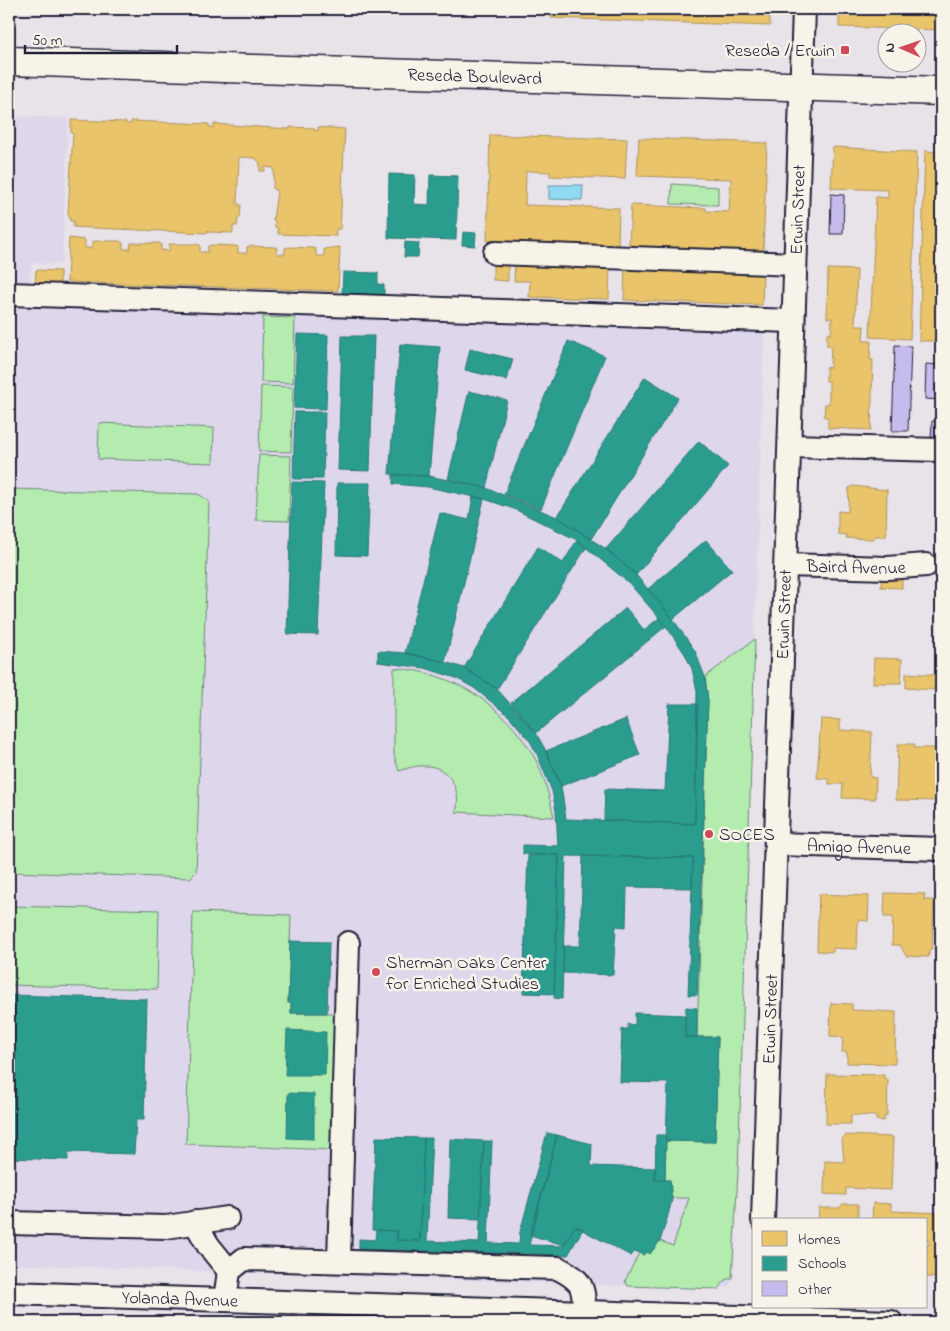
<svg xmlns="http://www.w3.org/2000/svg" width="950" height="1331" viewBox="0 0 950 1331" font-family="'Indie Flower',sans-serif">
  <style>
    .built { fill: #ded6ea }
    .green { fill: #b4ecb0; stroke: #6b8776 }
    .water { fill: #91daf3; stroke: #6590a9 }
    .homes { fill: #e9c46a; stroke: #ad935c }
    .schools { fill: #2a9d8f; stroke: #287876 }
    .building { fill: #c5bbec; stroke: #22223b }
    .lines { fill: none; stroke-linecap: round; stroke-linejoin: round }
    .minor-casing { stroke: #22223b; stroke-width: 26 }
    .major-casing { stroke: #22223b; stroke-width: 31 }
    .minor { stroke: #f7f3e8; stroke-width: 22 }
    .major { stroke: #f7f3e8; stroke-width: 28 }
    .poi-dot { fill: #d1495b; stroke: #f7f3e8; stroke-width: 2 }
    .labels { text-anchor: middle; stroke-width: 5; stroke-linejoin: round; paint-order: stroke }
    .poi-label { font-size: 18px; fill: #22223b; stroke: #f7f3e8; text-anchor: start }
    .street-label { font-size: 18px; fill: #22223b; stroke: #f7f3e8 }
  </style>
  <rect width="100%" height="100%" fill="#e8e2e9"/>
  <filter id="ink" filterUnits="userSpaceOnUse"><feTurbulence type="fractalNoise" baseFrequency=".02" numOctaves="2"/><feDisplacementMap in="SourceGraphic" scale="10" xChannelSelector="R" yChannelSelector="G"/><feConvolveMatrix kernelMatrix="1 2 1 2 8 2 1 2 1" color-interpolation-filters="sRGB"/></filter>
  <g filter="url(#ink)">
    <!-- built -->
    <path class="built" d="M9,116L68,118L62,264L31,263L30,286L9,285Z
      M9,307L764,330L738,1173L733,1278L729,1286L719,1289L9,1264Z"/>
    <!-- green -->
    <path class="green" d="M672,184L718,187V205L671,204Z
      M263,317L295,318L293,383L261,382Z
      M261,386L293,387L291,452L259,451Z
      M99,423L214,428L213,463L98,459Z
      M259,455L291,456L289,521L256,520Z
      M9,489L198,494L209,501L196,872L190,878L9,872Z
      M755,639L738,1173L732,1278L725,1280L719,1289L628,1286L625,1281L639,1253L643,1255L660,1241L673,1246L689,1198H671L670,1180H665L666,1141L715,1142L718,1037H697L708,701L705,677Z
      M394,668C453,672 503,704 533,755C544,774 549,796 554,817L456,812C462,792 450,766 426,766C417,765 408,768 399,771L394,755Z
      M9,906L159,910L157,989L9,985Z
      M193,912L291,915L288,1002L291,1003V1013H338L333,1150L186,1144Z"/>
    <!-- water -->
    <path class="water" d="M549,185H583L582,200L549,199Z"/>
    <!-- homes -->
    <path class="homes" d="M258,9H443V15Z
      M551,9H769L770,26L551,18Z
      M839,9H941V30L839,27Z
      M71,120L126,122V124H131V121L209,124V127H214V124L290,129V127L314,128V130L318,131V127L345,129L340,229H336V236L278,234V228L275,227V220H273L277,191L273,189L274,168L265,167V171H260V163L255,158L239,157L237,204L241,205L240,218H238L237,226H233V233L208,232V230L206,233L73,227L74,221H70L68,212L73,134L71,133Z
      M490,135L627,139L625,179L550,176V172L526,171L525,205L619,208L618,246L487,241Z
      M639,138L767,143L763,252L629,246L631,205L706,208V211L729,212L731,179L637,176Z
      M833,147L917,152L910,339L870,337L876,197L888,198V190L831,188Z
      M925,151L941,152V341H919Z
      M69,238L85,240V248H92V242L96,241H119L123,243V249H130L131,243H158L161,244V250L169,251V244H196L200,245V252H208V246L212,245L235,246L238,247V253H247V247L250,246L274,247L277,248V254H285V248L289,247L312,248L316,249V256H324V249L340,247L338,291L67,282Z
      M493,261L508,262V281L493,280Z
      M515,263L610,266L609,299L529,297L530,281H514Z
      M625,266L763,271L762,305L624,300Z
      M828,269L857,270L855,326H864L863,341H871L870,360H873L871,430L828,428V417H824L825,404H829V381H826V367L830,368L831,346H827V334H831L832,318H827Z
      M36,270L60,271V287L35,286Z
      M853,486L887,490L886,536H874V539L846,538L847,535L838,534V511L848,512L849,488Z
      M882,576L902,577V588L881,587Z
      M874,658L902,659L901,683H873Z
      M906,673L937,675L936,690L906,688Z
      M938,673H941V691H937Z
      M821,719L840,720V730L872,732L870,777L876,778L875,799L842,798L843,784H829V779L817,778Z
      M898,744H915L914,748H937L936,780H941V801L896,800Z
      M885,893L925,894L924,900H934L932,949H929V957L906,956L900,945H892L893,917H884Z
      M819,894L869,896L868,921L858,920L857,949L833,948V952L817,951Z
      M831,1003L852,1004V1010L896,1012L895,1064L847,1063V1052H842L843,1037L830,1036Z
      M827,1074L884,1075V1079H888L887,1116H884V1121L876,1120V1116L851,1115V1124H826Z
      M846,1135L893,1137L891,1190L846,1188V1195L824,1194L825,1161L844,1162L842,1139Z
      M873,1203L891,1204V1211L941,1213V1278L926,1277L927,1245H929V1240H926V1220H872Z
      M843,1204H858V1220H818L819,1208H839Z"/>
    <!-- schools -->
    <path class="schools" d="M389,174L415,175L414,204L429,205L430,175L458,176L456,240L388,238Z
      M463,232L476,233L475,246L462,245Z
      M405,242L419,243L418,257H404Z
      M343,272L378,273V284L384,285V295L342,294Z
      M297,334L328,335L326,409L294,408Z
      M342,336H374L370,471L338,470Z
      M568,341L605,356L541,509L504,494Z
      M400,344L440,347L429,476L389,474Z
      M470,349L513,359L507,380L465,370Z
      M645,377L678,398L591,539L557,517Z
      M469,391L507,400L486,488L448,479Z
      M295,412H325L323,479H293Z
      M699,441L728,466L636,575L606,549Z
      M393,475L429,476L486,488L557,517L606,549L636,575L673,619L695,651L705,677L708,701L697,995H688L693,858L566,856L562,999L554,998L559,855L523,854V845L558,846L556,811L552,791L537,754L530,741L509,716L474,688L456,678L425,668L378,662V651L405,653L445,662L464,668L497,689L536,733L546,751L561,786L566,819L695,824L697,691L692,669L685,654L666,626L629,583L577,540L514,509L484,499L428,487L393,484Z
      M292,482L324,483L318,635L287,634Z
      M337,483H370L367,556L336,555Z
      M473,496L484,499L445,662L405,653L440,513L469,520Z
      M577,540L586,548L497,689L464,668L538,547L563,563Z
      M706,540L732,570L673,619L648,589Z
      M626,608L644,630L659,618L666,626L536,733L511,703Z
      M669,704H698L695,824L604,820L605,789L665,791Z
      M626,719L640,755L561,786L546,751Z
      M528,855H559L554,994L523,993Z
      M583,856L693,858L692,888L627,887L626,927L616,926L613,975L563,973L564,946H580Z
      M290,941L329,942L327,1013H291V1003H288Z
      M9,995L147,999L144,1120H136L134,1154L68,1152V1160L9,1158Z
      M686,1007L697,1008V1037H685Z
      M635,1013L685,1015V1037H718L715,1142L666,1141L668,1083L620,1082L622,1029H628V1024L635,1025Z
      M287,1030L326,1032L325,1075H285Z
      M288,1093L314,1094V1139L287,1138Z
      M547,1133L557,1135L529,1245L563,1246L575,1226L583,1229L568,1255L359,1249V1239L375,1240L376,1230L397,1231V1240L420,1241L424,1138H432L427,1241L479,1243L484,1141H492L488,1243L519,1244L520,1232Z
      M557,1135L592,1144L591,1166L655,1168V1180H670L672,1200L667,1219L660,1241L650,1254L647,1252L643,1255L635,1251L631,1256L575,1226L564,1245L530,1235Z
      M656,1135H666L665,1180H655Z
      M376,1137L424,1138L420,1241L397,1240V1231L372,1230Z
      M450,1139L484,1141L480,1219L448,1218Z"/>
    <!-- building -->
    <path class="building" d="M831,194L844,195L843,234H830Z
      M895,345L911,346L908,431H892Z
      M926,364L941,365V400L925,399Z
      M932,421H941V439H931Z"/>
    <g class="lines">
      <defs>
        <g id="minor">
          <path d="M495,253L795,264"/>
          <path d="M9,294L793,321"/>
          <path d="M790,446L941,450"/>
          <path id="s1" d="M786,565L888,568L926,565"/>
          <path id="s2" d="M777,844L941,849"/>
          <path id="s3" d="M763,1220L804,9"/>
          <path d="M195,1222L208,1245L229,1271"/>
          <path d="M9,1223L166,1227L227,1218"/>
          <path d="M339,1261L348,943"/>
          <path id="s4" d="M9,1293L891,1322"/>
          <path d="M225,1300L229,1271L244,1259L558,1268C582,1281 584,1285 584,1312"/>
        </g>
        <g id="major">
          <path id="s5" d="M9,61L941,91"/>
        </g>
      </defs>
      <!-- minor casing -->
      <use href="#minor" class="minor-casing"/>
      <!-- major casing -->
      <use href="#major" class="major-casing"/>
      <!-- minor -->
      <use href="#minor" class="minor"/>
      <!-- major -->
      <use href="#major" class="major"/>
    </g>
  </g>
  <!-- markers -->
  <g class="poi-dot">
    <rect x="840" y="45" width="10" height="10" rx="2.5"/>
    <circle cx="709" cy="834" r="5"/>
    <circle cx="376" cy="972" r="5"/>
  </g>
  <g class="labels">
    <!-- poi labels -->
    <g class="poi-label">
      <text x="835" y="56" text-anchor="end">Reseda / Erwin</text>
      <text x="719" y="840">SOCES</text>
      <text x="386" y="968">Sherman Oaks Center<tspan x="386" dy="21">for Enriched Studies</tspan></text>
    </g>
    <!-- street labels -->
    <g class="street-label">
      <text dy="6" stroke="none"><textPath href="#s5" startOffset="466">Reseda Boulevard</textPath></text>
      <text dy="6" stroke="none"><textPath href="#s3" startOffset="1011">Erwin Street</textPath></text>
      <text dy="6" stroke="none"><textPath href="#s1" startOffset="70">Baird Avenue</textPath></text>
      <text dy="6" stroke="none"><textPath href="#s3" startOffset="606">Erwin Street</textPath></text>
      <text dy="6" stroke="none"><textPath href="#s2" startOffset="82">Amigo Avenue</textPath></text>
      <text dy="6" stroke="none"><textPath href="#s3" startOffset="201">Erwin Street</textPath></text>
      <text dy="6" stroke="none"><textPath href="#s4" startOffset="171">Yolanda Avenue</textPath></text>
    </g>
  </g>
  <!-- margin -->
  <rect width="950" height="1331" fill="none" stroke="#f7f3e8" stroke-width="30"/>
  <rect x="15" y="15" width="920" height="1301" fill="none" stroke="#22223b" stroke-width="2" filter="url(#ink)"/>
  <!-- legend -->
  <rect x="752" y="1218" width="175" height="90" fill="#f7f3e8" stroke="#a29fa3"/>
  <rect x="762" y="1231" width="25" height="15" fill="#e9c46a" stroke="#a29fa3"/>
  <text x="798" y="1244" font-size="15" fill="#22223b">Homes</text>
  <rect x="762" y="1256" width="25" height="15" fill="#2a9d8f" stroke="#a29fa3"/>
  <text x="798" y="1268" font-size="15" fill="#22223b">Schools</text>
  <rect x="762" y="1281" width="25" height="15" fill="#c5bbec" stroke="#a29fa3"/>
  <text x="798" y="1294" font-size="15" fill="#22223b">Other</text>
  <!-- north arrow -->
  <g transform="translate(902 48) rotate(272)"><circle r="24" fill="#f7f3e8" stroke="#a29fa3"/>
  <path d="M0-4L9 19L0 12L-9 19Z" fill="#d1495b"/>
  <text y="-8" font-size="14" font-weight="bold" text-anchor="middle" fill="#22223b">N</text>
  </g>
  <!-- scale -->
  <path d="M25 45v8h152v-8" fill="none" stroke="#22223b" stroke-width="2.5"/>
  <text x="32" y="45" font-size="15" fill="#22223b" stroke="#f7f3e8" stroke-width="4" paint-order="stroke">50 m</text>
</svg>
